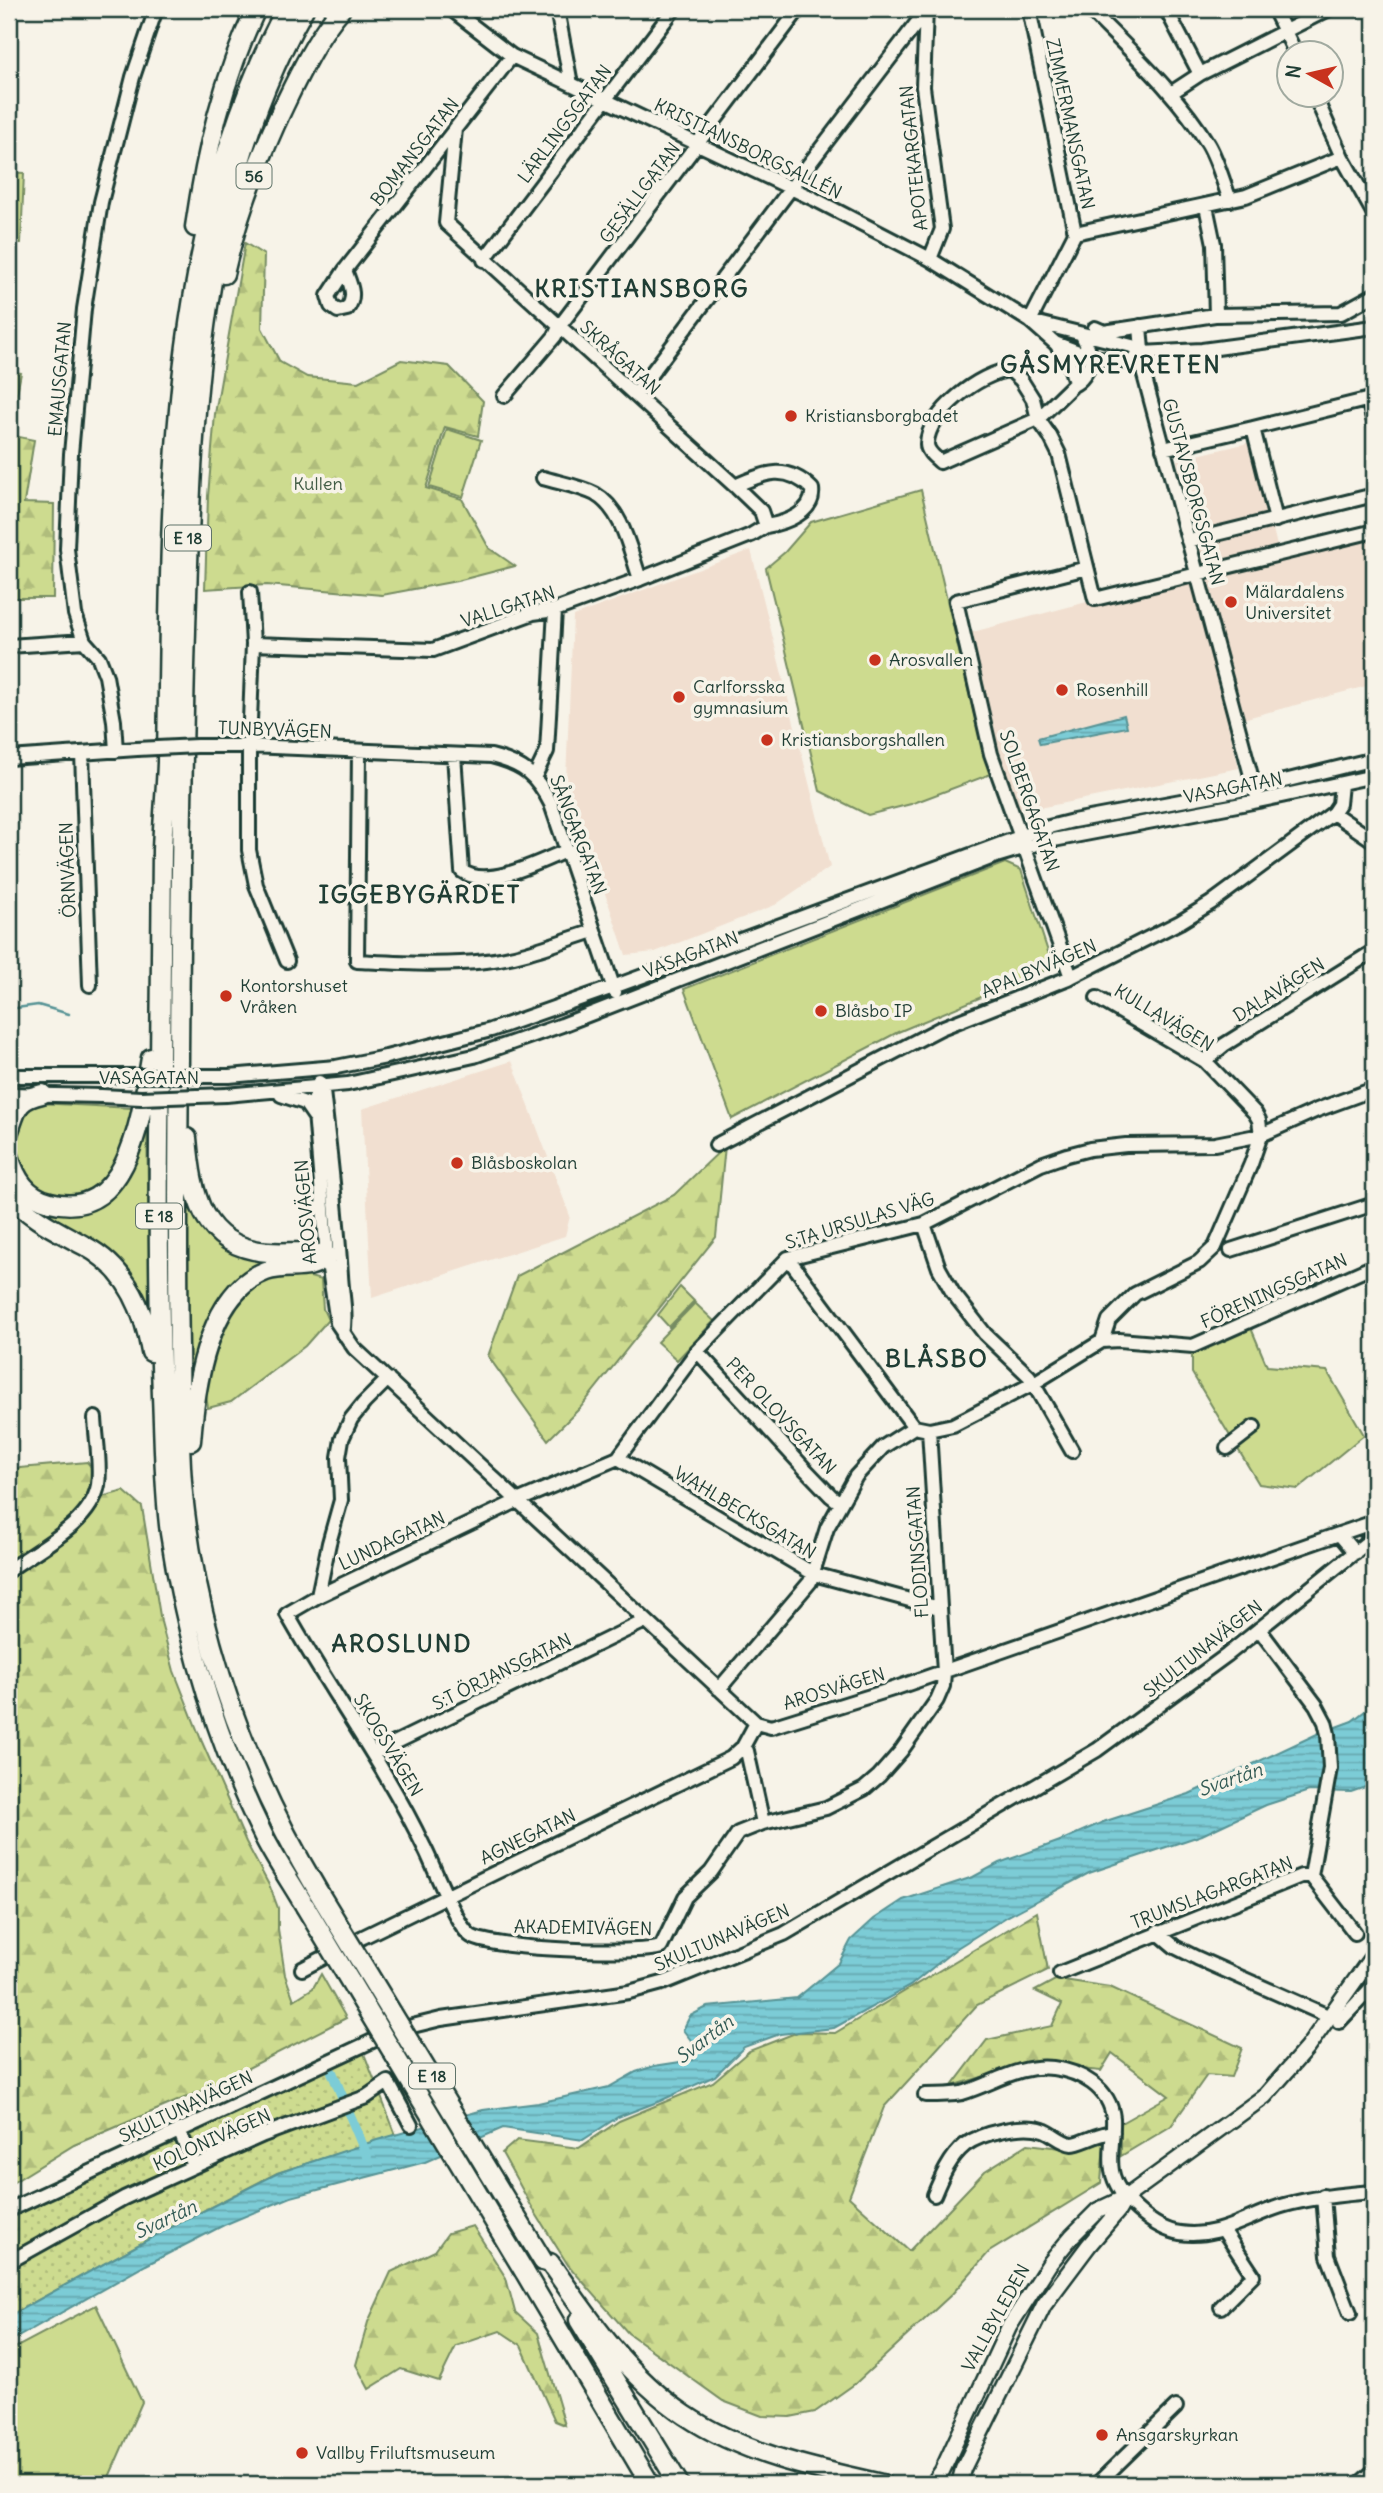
<svg xmlns="http://www.w3.org/2000/svg" width="1383" height="2493" viewBox="0 0 1383 2493" font-family="Delius,sans-serif">
  <style>
    .built { fill: #f1dfd0 }
    .green { fill: #cddb8f; stroke: #768c62; stroke-width: 2 }
    .forest { fill: url(#forest-firs); stroke: #768c62; stroke-width: 2 }
    .garden { fill: url(#garden-dots); stroke: #768c62; stroke-width: 2 }
    .water { fill: url(#water-rules); stroke: #579395; stroke-width: 2 }
    .lines { fill: none; stroke-linecap: round; stroke-linejoin: round }
    .stream { stroke: #579395; stroke-width: 2.5 }
    .canal { stroke: #7cccd6; stroke-width: 10 }
    .minor-casing { stroke: #1f3d34; stroke-width: 18 }
    .major-casing { stroke: #1f3d34; stroke-width: 19 }
    .highway-casing { stroke: #1f3d34; stroke-width: 23 }
    .minor { stroke: #f7f3e8; stroke-width: 12 }
    .major { stroke: #f7f3e8; stroke-width: 14 }
    .highway { stroke: #f7f3e8; stroke-width: 18 }
    .minor-bridge-casing { stroke: #1f3d34; stroke-width: 18; stroke-linecap: butt }
    .highway-bridge-casing { stroke: #1f3d34; stroke-width: 23; stroke-linecap: butt }
    .minor-bridge { stroke: #f7f3e8; stroke-width: 12 }
    .highway-bridge { stroke: #f7f3e8; stroke-width: 18 }
    .poi-dot { fill: #c8321e; stroke: #f7f3e8; stroke-width: 2.5 }
    .labels { text-anchor: middle; stroke-width: 7; stroke-linejoin: round; paint-order: stroke }
    .shield { fill: #f7f3e8; stroke: #60746a; stroke-width: 2 }
    .shield-label { font-size: 16px; font-weight: bold; fill: #1f3d34 }
    .street-label { font-size: 18px; fill: #1f3d34; stroke: #f7f3e8 }
    .poi-label { font-size: 18px; fill: #1f3d34; stroke: #f7f3e8; text-anchor: start }
    .park-label { font-size: 18px; fill: #425d46; stroke: #f7f3e8 }
    .water-label { font-size: 19px; font-style: italic; fill: #325a54; stroke: #f7f3e8 }
    .district-label { font-size: 24px; font-weight: bold; letter-spacing: 2px; fill: #1f3d34; stroke: #f7f3e8 }
  </style>
  <defs>
    <pattern id="forest-firs" width="22" height="20" patternUnits="userSpaceOnUse" patternTransform="scale(1.75)"><rect width="22" height="20" fill="#cddb8f"/><path d="M5 1l3.5 6h-7zM16 11l3.5 6h-7z" fill="#b0bd7c"/></pattern>
    <pattern id="garden-dots" width="8" height="8" patternUnits="userSpaceOnUse" patternTransform="scale(1.75)"><rect width="8" height="8" fill="#cddb8f"/><path d="M2 2h.1M6 6h.1" fill="none" stroke="#b0bd7c" stroke-width="1.8" stroke-linecap="round"/></pattern>
    <pattern id="water-rules" width="6" height="5" patternUnits="userSpaceOnUse" patternTransform="scale(1.75)"><rect width="6" height="5" fill="#7cccd6"/><path d="M0 2.5h6" fill="none" stroke="#65a7ae"/></pattern>
  </defs>
  <rect width="100%" height="100%" fill="#f7f3e8"/>
  <filter id="ink" filterUnits="userSpaceOnUse"><feTurbulence type="fractalNoise" baseFrequency=".0143" numOctaves="2"/><feDisplacementMap in="SourceGraphic" scale="14" xChannelSelector="R" yChannelSelector="G"/><feConvolveMatrix kernelMatrix="1 2 1 2 8 2 1 2 1" color-interpolation-filters="sRGB"/></filter>
  <g filter="url(#ink)">
    <!-- built -->
    <path class="built" d="M1252,442L1279,554L1374,529V684L1228,723L1239,768L1014,813L969,633L1205,571L1177,460Z
      M751,550L830,867L775,905L655,952L626,955L566,779L573,616Z
      M512,1061L570,1216L565,1236L372,1298L362,1109Z"/>
    <!-- green -->
    <path class="green" d="M447,429L481,440L463,497L429,487Z
      M921,490L983,752L991,774L911,804L868,815L820,791L766,568L785,552L811,522Z
      M1005,863L1021,870L1053,967L898,1032L732,1119L684,989Z
      M38,1103L132,1108C128,1132 121,1165 101,1181C67,1209 24,1192 17,1148C16,1138 19,1126 19,1116Z
      M147,1121L150,1314L135,1282L27,1202C103,1240 128,1183 147,1121Z
      M184,1178C203,1249 215,1251 284,1262L262,1265L192,1374L189,1371Z
      M299,1274L321,1280L323,1309L328,1320L305,1346L231,1402L208,1408L204,1383L217,1336L246,1290L273,1275Z
      M680,1287L694,1301L669,1327L658,1315Z
      M695,1303L714,1321L677,1360L657,1342Z
      M1251,1328L1267,1366L1327,1371L1364,1435L1298,1489L1259,1484L1192,1373V1353Z
      M96,2305L142,2402L106,2484H9V2351Z"/>
    <!-- forest -->
    <path class="forest" d="M9,172L24,173L21,243H9Z
      M245,243L264,255L262,328L280,362L307,377L358,382L401,360L449,366L483,401L478,436L445,427L426,488L462,499L489,548L515,566L457,581L382,595L267,585L205,589L208,496L215,414Z
      M9,372L21,373L9,435L34,440L24,503L54,504L53,598H9Z
      M725,1146L716,1237L580,1408L548,1440L488,1356L517,1276L674,1195Z
      M87,1462L98,1475L94,1499L124,1491L142,1507L161,1622L174,1671L202,1742L246,1842L270,1887L278,1908V1929L285,1975L294,2000L313,1988L321,1974L346,2018L215,2085L74,2145L9,2185V1469Z
      M1037,1912L1048,1970L977,2005L884,2107L849,2197L909,2251L985,2171L1028,2144L1077,2150L1104,2142L1101,2183L989,2252L952,2294L856,2383L815,2412L790,2417L762,2416L723,2401L628,2333L568,2265L533,2209L502,2153L517,2140L579,2148L619,2121L713,2082L749,2051L798,2032L835,2033Z
      M1057,1979L1110,1987L1242,2048L1231,2077L1207,2075L1171,2126L1121,2156V2123L1169,2096L1112,2053L1101,2071L1025,2064L952,2086L987,2040L1052,2026L1062,2004L1035,1991Z
      M473,2226L506,2278L515,2312L538,2333L565,2425L555,2421L521,2345L500,2331L456,2346L439,2381L401,2369L369,2389L356,2365L368,2322L391,2272L435,2251L448,2233Z"/>
    <!-- garden -->
    <path class="garden" d="M363,2051L396,2135L277,2173L160,2233L9,2316V2217Z"/>
    <!-- water -->
    <path class="water" d="M1124,715L1127,727L1040,744L1038,738Z
      M1374,1704V1784L1351,1792L1309,1791L1266,1805L1202,1835L1089,1873L1008,1916L957,1948L910,1986L834,2028L780,2034L744,2047L715,2076L660,2101L618,2117L583,2140L503,2128L425,2162L291,2197L224,2225L146,2265L9,2342V2316L160,2233L278,2173L377,2140L483,2110L538,2103L609,2087L636,2072L654,2066L693,2060L697,2048L683,2030L690,2016L707,2007L797,1998L839,1963L851,1940L874,1919L903,1900L973,1877L999,1863L1060,1841L1103,1822L1189,1794L1317,1734L1352,1721Z"/>
    <g class="lines">
      <!-- stream -->
      <path class="stream" d="M9,1009L38,1005L69,1014"/>
      <!-- canal -->
      <path class="canal" d="M332,2072L367,2156"/>
      <defs>
        <path id="minor" d="M451,9L512,56L814,199L930,259L1030,321L1055,343L1092,357L1130,362L1141,353L1202,350L1374,327
          M557,9L571,84
          M926,9L923,87L942,229L930,259
          M1029,9L1075,233L1030,321
          M1089,9C1131,52 1177,93 1208,144C1218,161 1223,182 1230,200
          M1166,9L1200,74
          M1274,9L1295,52
          M1171,93L1200,74L1329,9
          M1314,94L1342,157L1374,214
          M800,176L926,11
          M1206,206L1214,244L1216,315
          M1075,233L1246,196L1342,157
          M484,260L674,9
          M345,270L328,296L331,306L338,311L347,309C357,296 350,284 345,270L512,56
          M1034,322L1132,346L1141,353
          M1140,326L1144,375L1256,794
          M1095,328L1104,332L1215,315L1341,313L1374,295
          M1082,335L1092,357C1089,368 1084,380 1073,385L1038,419L940,462C935,457 927,452 927,444C927,413 981,372 1010,370L1021,380L1033,399L1038,419L1050,436L1059,454L1095,599L1374,531
          M1056,344L1068,360L1074,379
          M635,395L798,179
          M504,396L555,336L559,327L799,9
          M1163,449L1253,428
          M543,478C560,483 579,486 595,494C623,510 630,551 640,579
          M735,486C765,472 787,464 812,489C815,512 786,523 766,526
          M1276,520L1253,428L1366,400L1369,404L1374,422
          M1188,541L1374,495
          M250,592L253,644L249,746V850L256,885L287,961
          M253,644L433,650L533,613L555,610L640,579L751,535L766,526L761,511L735,486L446,223L455,129
          M9,646L84,641
          M197,746H249L491,756C523,764 536,774 551,804L615,992
          M116,751L114,721L106,676L99,658L84,641L75,614L67,549L71,454L84,309L101,202L133,77L156,9
          M359,751L357,961C399,963 443,966 486,961C523,957 559,942 594,931
          M82,753L90,985
          M454,755L462,871C487,890 541,861 568,850
          M9,758L137,749
          M535,776L547,751L555,610
          M1333,813L1374,841
          M1071,977L991,754L956,601L1087,568
          M1097,998L1205,1061L1255,1113L1259,1120L1261,1135L1251,1164L1215,1247L1199,1262L1135,1294L1109,1320L1102,1341
          M1205,1061L1224,1045L1374,951
          M9,1076H103
          M229,1076L336,1067L386,1057L491,1030L613,987L1041,829L1073,821L1272,784L1374,759
          M319,1082V1087L323,1091C330,1152 337,1213 341,1275C342,1295 347,1314 343,1334
          M319,1087L314,1101L327,1256L337,1323L354,1348L756,1723L771,1727L896,1688L1339,1534L1355,1553
          M9,1094L101,1096
          M226,1095L348,1084L474,1056L562,1025L996,856L1043,842L1258,801L1374,776
          M281,1095L305,1103L314,1116
          M716,1145L941,1028L1071,977L1180,922L1211,903L1333,813L1339,804L1341,784
          M924,1224L939,1268L953,1293L985,1334L1029,1376L1072,1451
          M1231,1250L1374,1204
          M788,1258L914,1427
          M697,1351L805,1469L831,1496L840,1503
          M929,1430L944,1672L943,1686L937,1700L901,1751L879,1776L864,1789L826,1808L763,1823L738,1833L711,1872L685,1897L661,1947C638,1955 492,1949 471,1936C456,1926 434,1866 424,1847C385,1765 331,1693 287,1614L318,1596L517,1501L618,1458L697,1351L788,1258L924,1224L1041,1164L1067,1155L1090,1149L1126,1145L1215,1144L1241,1139L1261,1135L1317,1110L1374,1089
          M1227,1448L1254,1427
          M618,1458L814,1574L939,1608
          M1339,1534L1374,1522
          M9,1570C39,1548 91,1524 98,1485C101,1464 96,1440 95,1418
          M318,1596L329,1543L341,1500L339,1457L342,1439L351,1419L364,1403L388,1379
          M1259,1629L1316,1705L1325,1722L1328,1734L1330,1768L1311,1876
          M719,1689L810,1582L827,1528L856,1476L883,1447L914,1427L929,1430L953,1425L1034,1383L1102,1341L1119,1340L1193,1346L1374,1266
          M743,1747L747,1751L763,1823
          M374,1753L645,1621
          M1157,1932L1175,1947L1197,1958L1328,2016
          M302,1969L363,1937L731,1758L743,1747L756,1723
          M1060,1973L1301,1876H1311L1355,1933
          M1339,2022L1374,1985
          M925,2095C936,2095 950,2095 962,2093C993,2084 1019,2064 1053,2068C1080,2071 1110,2088 1113,2118C1114,2136 1109,2154 1112,2171C1117,2198 1154,2229 1180,2233C1220,2239 1248,2215 1285,2205C1315,2197 1344,2194 1374,2192
          M179,2130L194,2166
          M934,2195C941,2178 950,2157 965,2145C981,2133 1023,2123 1043,2130C1053,2133 1061,2143 1072,2144C1081,2144 1098,2133 1113,2132
          M1323,2196L1328,2256L1350,2313
          M9,2210L396,2030L441,2019L629,1992L666,1982L784,1934L1097,1750L1227,1655L1374,1537
          M9,2262L124,2198L263,2135L366,2097L388,2082L411,2125
          M1221,2307L1253,2275L1224,2231
          M1097,2484L1176,2407
          M1359,2484L1374,2471"/>
        <path id="major" d="M933,2484L942,2471L1009,2327L1050,2263L1072,2236L1098,2210L1126,2197L1265,2096L1307,2048L1374,1954
          M959,2484L963,2469L1044,2305L1089,2245L1118,2211L1126,2197"/>
        <path id="highway" d="M286,9C164,240 171,508 167,762C166,791 163,821 162,850C161,921 161,993 160,1065C158,1175 158,1286 162,1396C164,1441 164,1488 170,1533C186,1638 217,1743 265,1839C277,1862 292,1884 305,1906
          M304,9C197,198 192,419 186,630C182,772 180,914 179,1057C178,1154 177,1250 179,1347C180,1402 178,1458 185,1512C202,1648 249,1776 319,1893
          M195,227C206,151 223,78 256,9
          M224,274C239,209 263,147 293,87C307,59 321,32 341,9
          M9,1131C17,1109 16,1100 42,1094
          M187,1138C192,1194 201,1247 268,1252C288,1254 308,1249 327,1256C309,1274 288,1263 266,1271C208,1293 195,1387 191,1441
          M9,1156C16,1179 26,1196 50,1202C130,1223 142,1110 151,1058
          M9,1194C29,1218 58,1231 85,1246C126,1268 144,1308 151,1352
          M543,2261L550,2263C588,2318 628,2377 685,2415C743,2454 814,2469 882,2484
          M524,2271L650,2484
          M579,2320L679,2484"/>
      </defs>
      <!-- minor casing -->
      <use href="#minor" class="minor-casing"/>
      <!-- major casing -->
      <use href="#major" class="major-casing"/>
      <!-- highway casing -->
      <use href="#highway" class="highway-casing"/>
      <!-- minor -->
      <use href="#minor" class="minor"/>
      <!-- major -->
      <use href="#major" class="major"/>
      <!-- highway -->
      <use href="#highway" class="highway"/>
      <defs>
        <path id="minor-bridge" d="M137,749L197,746
          M103,1076H229
          M101,1096L141,1098L226,1095"/>
        <path id="highway-bridge" d="M319,1893L543,2261
          M305,1906L524,2271"/>
      </defs>
      <!-- minor-bridge casing -->
      <use href="#minor-bridge" class="minor-bridge-casing"/>
      <!-- highway-bridge casing -->
      <use href="#highway-bridge" class="highway-bridge-casing"/>
      <!-- minor-bridge -->
      <use href="#minor-bridge" class="minor-bridge"/>
      <!-- highway-bridge -->
      <use href="#highway-bridge" class="highway-bridge"/>
    </g>
  </g>
  <!-- markers -->
  <g class="poi-dot">
    <circle cx="791" cy="416" r="7"/>
    <circle cx="1231" cy="602" r="7"/>
    <circle cx="875" cy="660" r="7"/>
    <circle cx="1062" cy="690" r="7"/>
    <circle cx="679" cy="697" r="7"/>
    <circle cx="767" cy="740" r="7"/>
    <circle cx="226" cy="996" r="7"/>
    <circle cx="821" cy="1011" r="7"/>
    <circle cx="457" cy="1163" r="7"/>
    <circle cx="1102" cy="2435" r="7"/>
    <circle cx="302" cy="2453" r="7"/>
  </g>
  <g class="labels">
    <!-- shield labels -->
    <g class="shield">
      <rect x="236.5" y="163.5" width="35" height="25" rx="5"/>
      <rect x="165" y="525.5" width="46" height="25" rx="5"/>
      <rect x="136" y="1203.5" width="46" height="25" rx="5"/>
      <rect x="409" y="2063.5" width="46" height="25" rx="5"/>
    </g>
    <g class="shield-label">
      <text x="254" y="182">56</text>
      <text x="188" y="544">E 18</text>
      <text x="159" y="1222">E 18</text>
      <text x="432" y="2082">E 18</text>
    </g>
    <!-- street labels -->
    <g class="street-label">
      <text transform="translate(565 124) rotate(-53)" y="6">LÄRLINGSGATAN</text>
      <text transform="translate(1070 124) rotate(78)" y="6">ZIMMERMANSGATAN</text>
      <text transform="translate(748 149) rotate(26)" y="6">KRISTIANSBORGSALLÉN</text>
      <text transform="translate(415 152) rotate(-52)" y="6">BOMANSGATAN</text>
      <text transform="translate(914 158) rotate(-96)" y="6">APOTEKARGATAN</text>
      <text transform="translate(640 193) rotate(-53)" y="6">GESÄLLGATAN</text>
      <text transform="translate(620 358) rotate(42)" y="6">SKRÅGATAN</text>
      <text transform="translate(60 379) rotate(-85)" y="6">EMAUSGATAN</text>
      <text transform="translate(1193 492) rotate(75)" y="6">GUSTAVSBORGSGATAN</text>
      <text transform="translate(508 607) rotate(-18)" y="6">VALLGATAN</text>
      <text transform="translate(275 730) rotate(2)" y="6">TUNBYVÄGEN</text>
      <text transform="translate(1233 788) rotate(-11)" y="6">VASAGATAN</text>
      <text transform="translate(1029 801) rotate(71)" y="6">SOLBERGAGATAN</text>
      <text transform="translate(578 835) rotate(69)" y="6">SÅNGARGATAN</text>
      <text transform="translate(68 870) rotate(-92)" y="6">ÖRNVÄGEN</text>
      <text transform="translate(691 955) rotate(-21)" y="6">VASAGATAN</text>
      <text transform="translate(1039 969) rotate(-23)" y="6">APALBYVÄGEN</text>
      <text transform="translate(1279 990) rotate(-32)" y="6">DALAVÄGEN</text>
      <text transform="translate(1164 1018) rotate(31)" y="6">KULLAVÄGEN</text>
      <text x="149" y="1084">VASAGATAN</text>
      <text transform="translate(306 1212) rotate(-95)" y="6">AROSVÄGEN</text>
      <text transform="translate(860 1221) rotate(-17)" y="6">S:TA URSULAS VÄG</text>
      <text transform="translate(1274 1291) rotate(-24)" y="6">FÖRENINGSGATAN</text>
      <text transform="translate(781 1416) rotate(47)" y="6">PER OLOVSGATAN</text>
      <text transform="translate(745 1513) rotate(31)" y="6">WAHLBECKSGATAN</text>
      <text transform="translate(392 1541) rotate(-25)" y="6">LUNDAGATAN</text>
      <text transform="translate(918 1552) rotate(-94)" y="6">FLODINSGATAN</text>
      <text transform="translate(1203 1649) rotate(-38)" y="6">SKULTUNAVÄGEN</text>
      <text transform="translate(502 1672) rotate(-26)" y="6">S:T ÖRJANSGATAN</text>
      <text transform="translate(834 1689) rotate(-17)" y="6">AROSVÄGEN</text>
      <text transform="translate(388 1745) rotate(59)" y="6">SKOGSVÄGEN</text>
      <text transform="translate(528 1837) rotate(-26)" y="6">AGNEGATAN</text>
      <text transform="translate(1212 1893) rotate(-21)" y="6">TRUMSLAGARGATAN</text>
      <text transform="translate(583 1928) rotate(1)" y="6">AKADEMIVÄGEN</text>
      <text transform="translate(722 1938) rotate(-23)" y="6">SKULTUNAVÄGEN</text>
      <text transform="translate(186 2107) rotate(-25)" y="6">SKULTUNAVÄGEN</text>
      <text transform="translate(212 2140) rotate(-24)" y="6">KOLONIVÄGEN</text>
      <text transform="translate(996 2318) rotate(-61)" y="6">VALLBYLEDEN</text>
    </g>
    <!-- poi labels -->
    <g class="poi-label">
      <text x="805" y="422">Kristiansborgbadet</text>
      <text x="1245" y="598">Mälardalens<tspan x="1245" dy="21">Universitet</tspan></text>
      <text x="889" y="666">Arosvallen</text>
      <text x="693" y="693">Carlforsska<tspan x="693" dy="21">gymnasium</tspan></text>
      <text x="1076" y="696">Rosenhill</text>
      <text x="781" y="746">Kristiansborgshallen</text>
      <text x="240" y="992">Kontorshuset<tspan x="240" dy="21">Vråken</tspan></text>
      <text x="835" y="1017">Blåsbo IP</text>
      <text x="471" y="1169">Blåsboskolan</text>
      <text x="1116" y="2441">Ansgarskyrkan</text>
      <text x="316" y="2459">Vallby Friluftsmuseum</text>
    </g>
    <!-- park labels -->
    <g class="park-label">
      <text x="318" y="490">Kullen</text>
    </g>
    <!-- water labels -->
    <g class="water-label">
      <text transform="translate(1230 1779) rotate(-19)" y="7">Svartån</text>
      <text transform="translate(704 2039) rotate(-37)" y="7">Svartån</text>
      <text transform="translate(165 2219) rotate(-25)" y="7">Svartån</text>
    </g>
    <!-- district labels -->
    <g class="district-label">
      <text x="642" y="297">KRISTIANSBORG</text>
      <text x="1111" y="373">GÅSMYREVRETEN</text>
      <text x="420" y="903">IGGEBYGÄRDET</text>
      <text x="937" y="1367">BLÅSBO</text>
      <text x="402" y="1652">AROSLUND</text>
    </g>
  </g>
  <!-- margin -->
  <rect width="1383" height="2493" fill="none" stroke="#f7f3e8" stroke-width="35"/>
  <rect x="18" y="18" width="1348" height="2458" fill="none" stroke="#1f3d34" stroke-width="2.5" filter="url(#ink)"/>
  <!-- north arrow -->
  <g transform="translate(1310 74) rotate(278)"><circle r="33" fill="#f7f3e8" stroke="#a1aaa0" stroke-width="2"/>
  <path d="M0-5L12 26L0 18L-12 26Z" fill="#c8321e"/>
  <text y="-10" font-size="19" font-weight="bold" text-anchor="middle" fill="#1f3d34">N</text>
  </g>
</svg>
